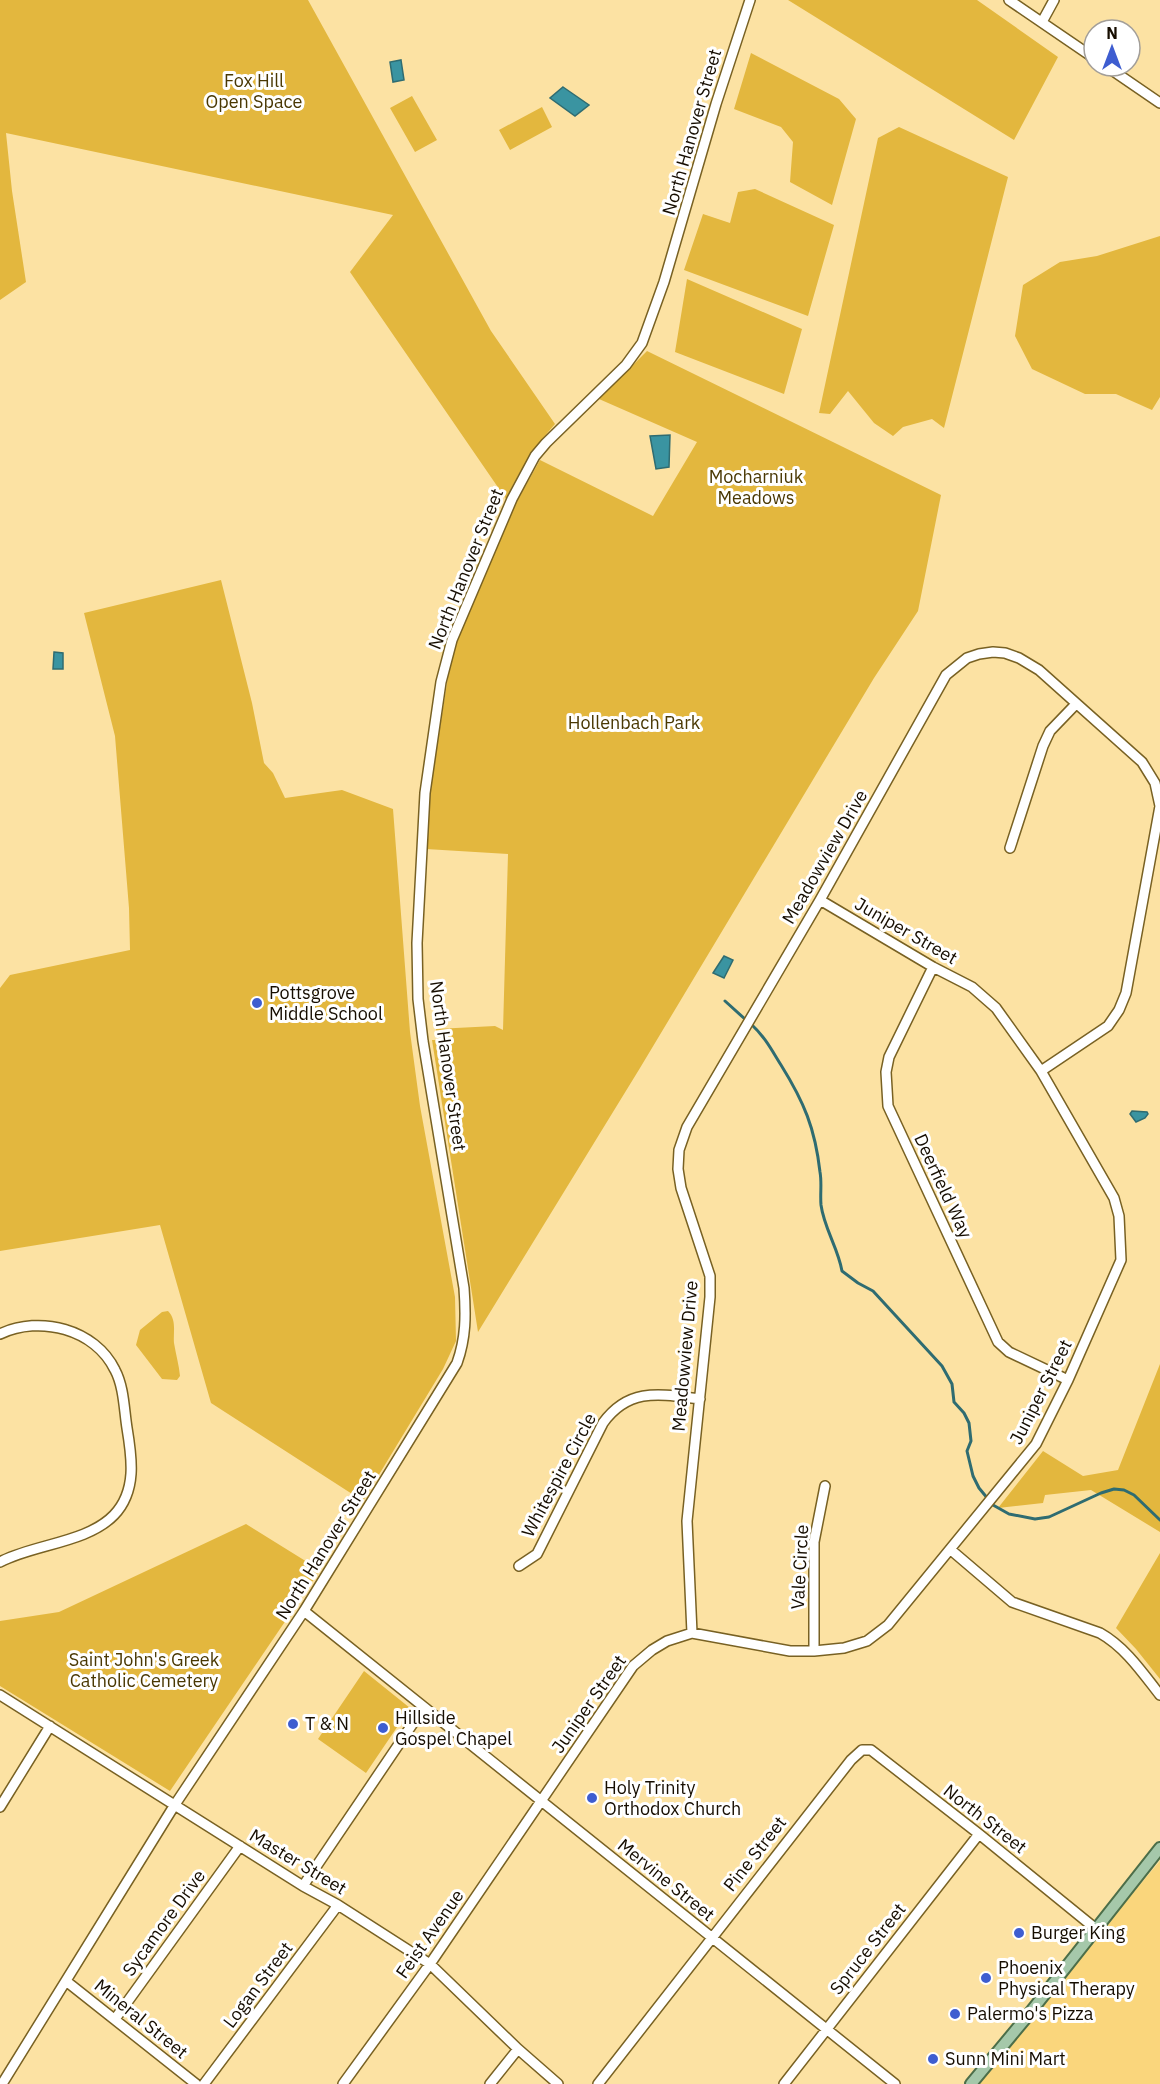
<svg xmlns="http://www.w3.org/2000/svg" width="1160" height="2084" viewBox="0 0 1160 2084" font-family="'IBM Plex Sans',sans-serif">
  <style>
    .built { fill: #fad67c }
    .green { fill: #e3b73e }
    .water { fill: #3a94a1; stroke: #2f6c71; stroke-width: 1.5 }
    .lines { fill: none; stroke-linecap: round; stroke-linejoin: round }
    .stream { stroke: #2f6c71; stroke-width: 3 }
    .minor-casing { stroke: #786123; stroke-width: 12 }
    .major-casing { stroke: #4c6e49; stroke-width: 14 }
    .minor { stroke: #fff; stroke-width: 9 }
    .major { stroke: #a5c8aa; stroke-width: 10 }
    .poi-dot { fill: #3e5dd0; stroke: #fff; stroke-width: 2 }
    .labels { text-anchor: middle; stroke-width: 6; stroke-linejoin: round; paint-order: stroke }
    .park-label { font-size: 18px; fill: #4a3803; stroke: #fff }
    .street-label { font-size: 18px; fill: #160d00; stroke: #fff }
    .poi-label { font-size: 18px; fill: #160d00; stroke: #fff; text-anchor: start }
  </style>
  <rect width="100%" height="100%" fill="#fce2a3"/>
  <!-- built -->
  <path class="built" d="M1160,1861V2084H973Z"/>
  <!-- green -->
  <path class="green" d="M0,0H308L491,331L555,424C534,448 519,471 506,499L350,272L393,215L6,133L12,191L26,282L0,300Z
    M788,0H977L1058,57L1014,140Z
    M751,53L839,99L856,119L832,205L790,182L793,142L781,127L734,109Z
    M412,96L437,140L415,152L390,108Z
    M542,107L552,127L510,150L499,130Z
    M899,127L1008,177L944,428L932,419L903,427L893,436L874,423L848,391L830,414L819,413L878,138Z
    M755,189L834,225L808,316L684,270L703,214L730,223L738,192Z
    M1160,236V397L1152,410L1116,394H1085L1032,369L1015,336L1023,285L1060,262L1097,256Z
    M687,279L802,329L784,394L675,352Z
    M647,351L941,495L918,611L874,678L640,1068L478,1332L432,1040H437L436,1029L495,1026L503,1030L508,854L426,849L431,784L451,658L466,617L512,510L540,460L653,516L697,442L599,399Z
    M221,580L252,703L264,763L273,773L285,798L342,790L393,809L410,1032L420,1106L455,1297L456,1341L443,1369L363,1501L211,1403L160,1225L0,1251V988L10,975L130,950L129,908L115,736L84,613Z
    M168,1311C177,1320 173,1332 174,1343C176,1355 179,1365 180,1376L177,1380L162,1379L136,1345L140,1330L162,1312Z
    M1160,1364V1532L1091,1490L1045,1495L1043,1503L998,1508L1043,1451L1083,1476L1118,1470Z
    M246,1524L320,1570L170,1791L0,1686V1621L59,1612Z
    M1160,1553V1679L1136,1649L1116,1628Z
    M364,1671L410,1708L366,1773L318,1739Z"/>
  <!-- water -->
  <path class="water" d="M401,60L404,80L393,82L390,62Z
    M563,87L589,105L575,116L550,98Z
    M670,435L669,467L656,469L650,436Z
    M54,652L63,653V669H53Z
    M724,956L733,960L724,978L713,973Z
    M1132,1111L1147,1112L1148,1114L1145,1118L1136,1122L1130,1114Z"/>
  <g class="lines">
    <!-- stream -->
    <path class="stream" d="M725,1001L746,1020
      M751,1024C765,1037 771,1049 781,1065C804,1102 815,1128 820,1172C822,1183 820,1194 821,1205C824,1228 838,1248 842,1271L858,1283L873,1291L942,1366L952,1384L954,1402L964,1413L969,1423L971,1441L967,1451L973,1476L979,1488L993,1505L1009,1514L1035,1519L1049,1517L1101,1493L1114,1489L1124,1490L1134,1495L1160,1520"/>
    <defs>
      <path id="minor" d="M1009,0L1094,58
        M1042,22L1054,0
        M1106,66L1160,103
        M1010,848L1043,746L1050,731L1076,704
        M933,967L889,1057L886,1072L888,1106L998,1342L1009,1352L1068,1380
        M0,1334C40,1315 95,1329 115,1370C124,1387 124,1409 127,1428C132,1458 137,1491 114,1515C87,1543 34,1544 0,1562
        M951,1550L1012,1602L1100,1633C1125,1647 1142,1672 1160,1695
        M519,1566L537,1554L603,1423C629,1387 660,1394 700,1399
        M304,1611L895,2084
        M692,1633L687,1521L710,1297V1276L681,1188L678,1169L679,1150L687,1127L820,900L946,675L967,658L979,654L993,652L1005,653L1019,658L1039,670L1142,762L1155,783L1160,806L1126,993L1119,1010L1108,1026L1041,1071
        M814,1651V1542L825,1486
        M0,1695L303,1886L338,1905L430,1964L518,2049L558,2084
        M0,1807L50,1726
        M303,1886L424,1707
        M66,1981L196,2084
        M115,2019L240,1846
        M2,2084L174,1806L304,1611L457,1363C466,1338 466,1315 464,1288L423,1041L418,999L417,943L425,793L441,682L452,640L512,499L535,456L546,443L626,365L642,343L664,282L716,104L750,0
        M204,2084L338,1905
        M343,2084L430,1964L633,1666L652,1650L667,1641L692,1633L790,1651H814L844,1648L867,1641L888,1625L1036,1444L1068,1380L1121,1260L1119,1216L1114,1198L1041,1071L996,1008L972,987L933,967L820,900
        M490,2084L518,2049
        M598,2084L851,1760L862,1750H871L979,1834L1096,1929
        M784,2084L979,1834"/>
      <path id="major" d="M971,2084L1025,2019L1160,1848"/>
    </defs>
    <!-- minor casing -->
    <use href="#minor" class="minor-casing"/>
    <!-- major casing -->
    <use href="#major" class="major-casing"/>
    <!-- minor -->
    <use href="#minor" class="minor"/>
    <!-- major -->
    <use href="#major" class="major"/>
  </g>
  <!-- markers -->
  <g class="poi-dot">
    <circle cx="257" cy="1003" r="6"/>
    <circle cx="293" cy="1724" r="6"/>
    <circle cx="383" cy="1728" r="6"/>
    <circle cx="592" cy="1798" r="6"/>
    <circle cx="1019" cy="1933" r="6"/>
    <circle cx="986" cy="1978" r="6"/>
    <circle cx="955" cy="2014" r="6"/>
    <circle cx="933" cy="2059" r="6"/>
  </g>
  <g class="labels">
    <!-- park labels -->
    <g class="park-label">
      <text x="254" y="87">Fox Hill<tspan x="254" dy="21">Open Space</tspan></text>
      <text x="756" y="483">Mocharniuk<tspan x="756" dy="21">Meadows</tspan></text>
      <text x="634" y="729">Hollenbach Park</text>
      <text x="144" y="1666">Saint John's Greek<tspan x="144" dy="21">Catholic Cemetery</tspan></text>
    </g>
    <!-- street labels -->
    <g class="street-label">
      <text transform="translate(692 132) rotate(-74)" y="6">North Hanover Street</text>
      <text transform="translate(466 569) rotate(-68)" y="6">North Hanover Street</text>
      <text transform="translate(825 857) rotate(-60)" y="6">Meadowview Drive</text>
      <text transform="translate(906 931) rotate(30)" y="6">Juniper Street</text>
      <text transform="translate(448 1066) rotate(82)" y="6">North Hanover Street</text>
      <text transform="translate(943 1186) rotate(65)" y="6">Deerfield Way</text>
      <text transform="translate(685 1356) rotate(-85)" y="6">Meadowview Drive</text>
      <text transform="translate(1041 1392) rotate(-63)" y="6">Juniper Street</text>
      <text transform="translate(559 1475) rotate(-62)" y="6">Whitespire Circle</text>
      <text transform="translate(326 1545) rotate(-58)" y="6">North Hanover Street</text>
      <text transform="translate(800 1567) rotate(-87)" y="6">Vale Circle</text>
      <text transform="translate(589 1704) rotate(-55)" y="6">Juniper Street</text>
      <text transform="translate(985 1819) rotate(38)" y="6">North Street</text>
      <text transform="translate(755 1854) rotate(-52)" y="6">Pine Street</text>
      <text transform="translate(298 1862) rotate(31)" y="6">Master Street</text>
      <text transform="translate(666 1880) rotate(39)" y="6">Mervine Street</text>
      <text transform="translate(164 1923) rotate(-54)" y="6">Sycamore Drive</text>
      <text transform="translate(430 1934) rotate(-55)" y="6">Feist Avenue</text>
      <text transform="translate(868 1949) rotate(-52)" y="6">Spruce Street</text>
      <text transform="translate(258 1985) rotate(-53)" y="6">Logan Street</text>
      <text transform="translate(141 2019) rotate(39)" y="6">Mineral Street</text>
    </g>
    <!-- poi labels -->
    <g class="poi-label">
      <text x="269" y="999">Pottsgrove<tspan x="269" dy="21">Middle School</tspan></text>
      <text x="395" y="1724">Hillside<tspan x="395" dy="21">Gospel Chapel</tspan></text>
      <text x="305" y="1730">T &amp; N</text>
      <text x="604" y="1794">Holy Trinity<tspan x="604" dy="21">Orthodox Church</tspan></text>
      <text x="1031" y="1939">Burger King</text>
      <text x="998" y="1974">Phoenix<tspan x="998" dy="21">Physical Therapy</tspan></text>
      <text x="967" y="2020">Palermo's Pizza</text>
      <text x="945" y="2065">Sunn Mini Mart</text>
    </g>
  </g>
  <!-- north arrow -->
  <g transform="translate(1112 48)"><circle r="28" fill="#ffffff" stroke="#a29e99" stroke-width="1.5"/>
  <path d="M0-4.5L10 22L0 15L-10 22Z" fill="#3e5dd0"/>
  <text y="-9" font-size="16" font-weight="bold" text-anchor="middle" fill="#160d00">N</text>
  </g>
</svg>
